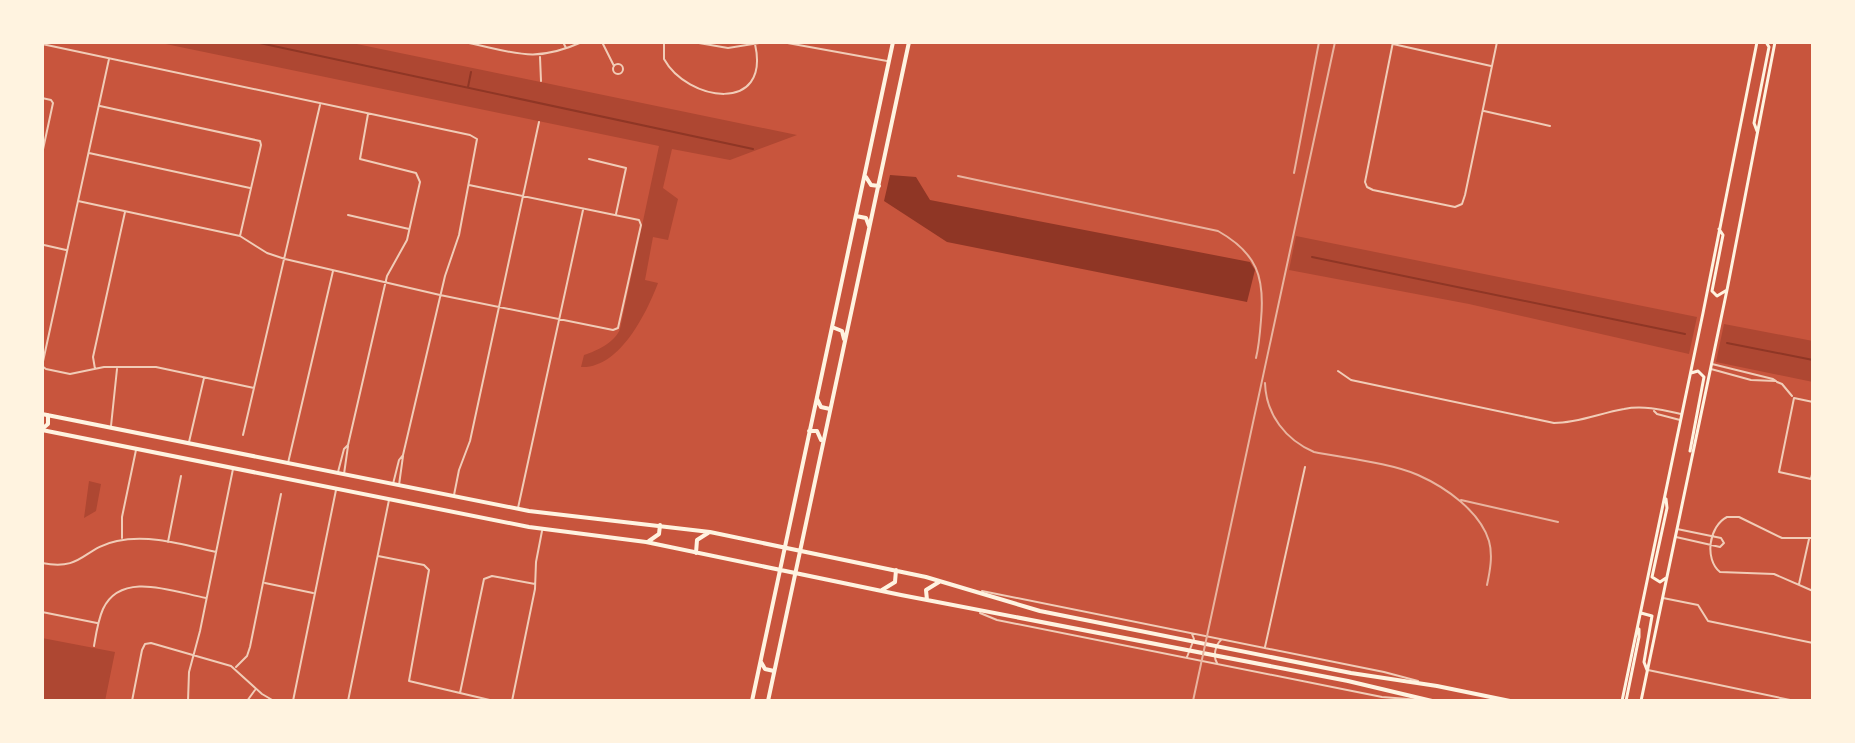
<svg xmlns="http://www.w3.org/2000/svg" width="1855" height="743" viewBox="0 0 1855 743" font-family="'Noto Serif',serif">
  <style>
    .green { fill: #ae4732 }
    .water { fill: #8f3625 }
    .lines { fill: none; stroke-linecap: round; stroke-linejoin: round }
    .stream { stroke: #8f3625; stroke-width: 2 }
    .minor { stroke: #f1ccb7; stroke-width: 2 }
    .secondary { stroke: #fff3e0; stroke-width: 3 }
    .primary { stroke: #fff3e0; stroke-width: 4 }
    .rail { stroke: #e9b49f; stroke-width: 2 }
  </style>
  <rect width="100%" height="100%" fill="#c8553d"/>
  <!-- green -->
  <path class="green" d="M156,42H347L797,135L730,160L672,149L663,188L678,199L668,240L653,237L645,280L658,283C647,312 620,369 581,367L584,355C597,351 615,342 620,329L659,146Z
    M1296,236L1697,317L1689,354L1469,304L1289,270Z
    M1724,324L1813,341V382L1716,362Z
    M89,481L101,484L96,511L84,518Z
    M42,638L115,652L105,701H42Z"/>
  <!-- water -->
  <path class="water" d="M890,175L916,177L930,200L1250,262L1255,270L1247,302L947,242L884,201Z"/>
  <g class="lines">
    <!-- stream -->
    <path class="stream" d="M255,42L753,149
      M468,87L471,72
      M1312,257L1685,334
      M1727,343L1813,360"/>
    <!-- minor -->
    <path class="minor" d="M464,42C514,52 533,64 582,42
      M563,42L566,48
      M602,42L614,66
      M664,42V59C687,101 771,115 755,44
      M693,42L728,48L766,42
      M782,42L887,61
      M1393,42L1365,182L1367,187L1373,190L1455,207L1462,204L1465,195L1497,42
      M42,44L470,135L477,139L459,235L445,276L403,455L399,460L393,484
      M1393,44L1491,66
      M540,57L541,81
      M109,59L42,366L46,369L70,374L104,367H156L254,388
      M613 69a5 5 0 1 1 10 0a5 5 0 1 1-10 0Z
      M42,98L51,100L53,103L42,154
      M100,106L260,141L261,145L240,236
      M1484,111L1550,126
      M89,153L250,188
      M589,159L626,168L616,214
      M78,201L240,236L267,253L285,259L440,295L613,330L618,328L641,225L639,220L469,185
      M348,215L409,229
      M44,245L66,250
      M95,369L93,357L125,212
      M1711,369L1751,380L1776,381L1773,379L1712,364
      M1338,371L1351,380L1554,423C1579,423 1600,413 1624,409C1643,405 1663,410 1681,414
      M1777,382L1782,384L1792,396
      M1813,402L1794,398L1779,472L1811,479L1813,470
      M1654,411L1657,414L1680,420
      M111,426L117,369
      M243,435L320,105
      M189,442L204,378
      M288,463L333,271
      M338,472L344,449L348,445L387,276L407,240L420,182L416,173L360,159L368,114
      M344,474L348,446
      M399,485L403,456
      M454,495L459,470L470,441L539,122
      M518,508L583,210
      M1676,537L1720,547L1724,543L1721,538L1677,529
      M122,538V517L136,450
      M1813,538H1782L1739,517H1727C1709,526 1704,559 1720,572L1774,574L1813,591
      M168,542L181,476
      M378,556L424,565L429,570L409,681L494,701
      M42,563C84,571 82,548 117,541C150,534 184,545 216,552
      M265,583L313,593
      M1799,584L1809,539
      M982,591L1384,672L1418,681
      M1663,598L1698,605L1708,621L1813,643
      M42,612L97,623
      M980,613L997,620L1382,697L1421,700
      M94,646C96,634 98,620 103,609C121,570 174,592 206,598
      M1265,647L1305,467
      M1187,657L1194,639L1192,634
      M1217,663C1213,657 1215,645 1221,640
      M236,667L247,656L250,647L281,494
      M1648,670L1795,701
      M460,693L484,579L492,576L535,584
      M132,701L142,650L145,644L151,643L231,666L262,694L274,701
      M188,701L189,672L200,631L233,469
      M247,701L255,690
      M293,701L336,490
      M348,701L389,500
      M512,701L535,589L536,562L542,531"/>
    <!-- secondary -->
    <path class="secondary" d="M1757,131L1754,123L1769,47L1766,42
      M1719,229L1723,235L1712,291L1717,296L1727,290
      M1690,451L1704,377L1698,371L1691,373
      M1666,499L1667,508L1652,577L1660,582L1666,578
      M1641,613L1652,616L1644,662L1647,670
      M1622,701L1703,313L1757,42
      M1626,701L1639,637V629
      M1641,701L1727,290L1775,42"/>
    <!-- primary -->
    <path class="primary" d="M866,177L871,185L879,186
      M856,216L866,218L869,226
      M832,327L842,331L844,339
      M817,399L821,407L830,409
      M42,414L529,511L710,532L926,577L1040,611L1351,673L1437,686L1510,701
      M42,429L48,424V415
      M42,430L529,527L646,542L901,595L1348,681L1432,701
      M809,431H817L821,440
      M649,541L659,534L660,525
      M696,553L697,540L708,533
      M882,590L895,582L896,570
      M927,600L926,590L939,582
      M761,662L765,669L774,671
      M752,701L893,42
      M768,701L909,42"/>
    <!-- rail -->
    <path class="rail" d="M1294,173L1319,42
      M958,176L1218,231C1257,253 1265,277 1261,320C1260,333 1259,346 1256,358
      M1265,383C1266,415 1286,440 1314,452C1344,458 1391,463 1418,475C1445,487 1480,511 1489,541C1493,555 1490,571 1487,585
      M1461,500L1558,522
      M1193,701L1335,42"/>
  </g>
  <!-- border -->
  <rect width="1855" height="743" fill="none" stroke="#fff3e0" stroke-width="88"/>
</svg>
